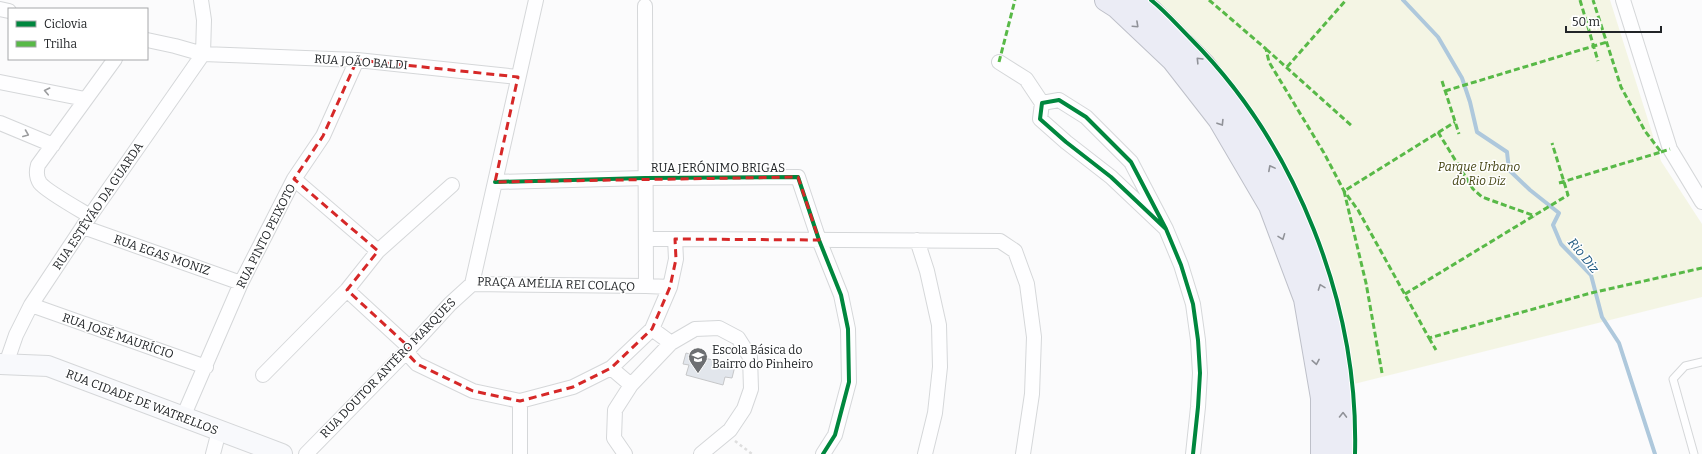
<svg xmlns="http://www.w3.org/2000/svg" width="1702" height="454" viewBox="0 0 1702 454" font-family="Bitter,serif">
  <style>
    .green { fill: #f4f5e4 }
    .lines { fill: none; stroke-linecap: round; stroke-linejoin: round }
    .stream { stroke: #aec8dc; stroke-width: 4 }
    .building { fill: #e2e6ec; stroke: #c6c7c9 }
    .lane-casing { stroke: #d5d7d9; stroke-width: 9 }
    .street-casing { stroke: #d5d7d9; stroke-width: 16 }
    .secondary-casing { stroke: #d5d7d9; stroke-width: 22 }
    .highway-casing { stroke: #bec0c9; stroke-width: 24 }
    .path { stroke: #dedede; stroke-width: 2.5; stroke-dasharray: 3 3; stroke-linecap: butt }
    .lane { stroke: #fefeff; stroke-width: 7 }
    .street { stroke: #fefeff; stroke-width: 14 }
    .secondary { stroke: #f8f9fc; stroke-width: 20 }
    .highway { stroke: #ebecf5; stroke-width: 22 }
    .quiet { stroke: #58b947; stroke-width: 3; stroke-dasharray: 6 3; stroke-linecap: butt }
    .cycleway-casing { stroke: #fff; stroke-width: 6 }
    .cycleway { stroke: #00873e; stroke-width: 4 }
    .oneway { stroke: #909298 }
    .oneway2 { stroke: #9b9c9e }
    .marked { fill: none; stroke: #d62828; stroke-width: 3; stroke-dasharray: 8 5; stroke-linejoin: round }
    .labels { text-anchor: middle; stroke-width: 3; stroke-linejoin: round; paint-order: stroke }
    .street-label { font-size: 12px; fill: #212427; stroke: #fff }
    .park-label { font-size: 12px; font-style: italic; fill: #424210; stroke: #fff }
    .poi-label { font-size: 12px; fill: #212427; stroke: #fff; text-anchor: start }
    .water-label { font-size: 13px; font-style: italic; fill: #215b82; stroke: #fff }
  </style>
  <rect width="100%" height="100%" fill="#fbfbfc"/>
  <!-- green -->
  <path class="green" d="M1155,0H1610L1661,161L1702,224V297L1354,384L1338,295L1304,202L1255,114L1213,58Z"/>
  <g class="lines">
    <!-- stream -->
    <path class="stream" d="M1403,0L1438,37L1462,78L1470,102L1477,132L1507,152L1509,170L1530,190L1559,213L1553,225L1561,244L1591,275L1602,317L1619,343L1655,454"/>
  </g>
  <!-- building -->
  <path class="building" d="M686,353L735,366L732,378L725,377L723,385L686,375L689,365L683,364Z"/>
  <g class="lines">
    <defs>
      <path id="lane" d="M1694,454L1673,379L1685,366L1702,362"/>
      <path id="street" d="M201,0L204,20L203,54
        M536,0L472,284L646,286
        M1623,0L1670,149L1702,202
        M645,6L646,286L670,287
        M0,9L9,11
        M147,40L175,46L203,54L357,60L518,77
        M999,62L1026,79L1042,103
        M0,82L85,99
        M0,123L53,145
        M294,179L378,251
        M495,182L645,178L798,177L819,240L841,295L848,329L849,382L835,435L823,454
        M90,216C80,210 46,191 40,183C36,177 36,172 38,165L115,59
        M83,227L241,283
        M1166,229L1111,177L1066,142L1040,119L1042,103L1059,100L1086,117L1131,162L1166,229L1181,265L1193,304L1198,340L1200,373L1198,407L1193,454
        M675,239L1000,241L1015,251L1027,284L1034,337L1032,394L1023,454
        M917,240L927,271L939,325L940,367L935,413L925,454
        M347,290L410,348
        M31,305L206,367
        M652,329L671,343
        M406,352L417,364L473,391L520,401L573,387L611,368L652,329L670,287L676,259L675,239H646
        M6,364L16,335L31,305L90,216L203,54
        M611,368L631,385
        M263,375L347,290L378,251L452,185
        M183,417L241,283L294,179L323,136L357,60
        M213,454L219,431
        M306,454L406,352L450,304L472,284
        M520,454V401
        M625,454L614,438L615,410L631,385L671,343L695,329L719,328L738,338L750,357L751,389L744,409L730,430L701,454"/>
      <path id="secondary" d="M0,364L48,366L282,454"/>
      <path id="highway" d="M1106,0L1117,7L1173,60L1219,119L1270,206L1305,299L1322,398V454
        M1136,0L1151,11L1204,65L1245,120L1293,207L1325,298L1343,396V454"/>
    </defs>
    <!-- lane casing -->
    <use href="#lane" class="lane-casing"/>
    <!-- street casing -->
    <use href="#street" class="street-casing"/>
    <!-- secondary casing -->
    <use href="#secondary" class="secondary-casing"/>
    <!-- highway casing -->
    <use href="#highway" class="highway-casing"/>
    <!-- path -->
    <path class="path" d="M735,441L752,454"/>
    <!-- lane -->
    <use href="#lane" class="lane"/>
    <!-- street -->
    <use href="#street" class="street"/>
    <!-- secondary -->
    <use href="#secondary" class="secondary"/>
    <!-- highway -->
    <use href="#highway" class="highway"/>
    <!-- quiet -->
    <path class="quiet" d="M1209,0L1266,49L1269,62L1324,153L1344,191L1358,210L1429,338L1591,293L1702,268
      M1580,0L1598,61
      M1266,49L1352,126
      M999,62L1015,0
      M1287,67L1346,0
      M1442,81L1459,134
      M1445,91L1607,42
      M1438,132L1473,189L1482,197L1535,216
      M1661,152L1670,149
      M1559,183L1661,152L1645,131L1621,87L1593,0
      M1405,294L1568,195L1552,143
      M1429,338L1436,350
      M1382,373L1366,283L1344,191L1455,122"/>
    <defs>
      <path id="cycleway" d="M1151,0C1165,11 1177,25 1190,38C1296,144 1359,304 1355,454
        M495,182L645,178L798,177L819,240L841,295L848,329L849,382L835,435L823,454
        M1166,229L1111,177L1066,142L1040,119L1042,103L1059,100L1086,117L1131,162L1166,229L1181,265L1193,304L1198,340L1200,373L1198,407L1193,454"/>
    </defs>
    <!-- cycleway casing -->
    <use href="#cycleway" class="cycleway-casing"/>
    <!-- cycleway -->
    <use href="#cycleway" class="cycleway"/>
  </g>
  <!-- one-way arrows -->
  <defs><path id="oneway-chevron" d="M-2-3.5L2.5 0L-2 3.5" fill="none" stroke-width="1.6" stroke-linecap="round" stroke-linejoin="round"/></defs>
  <g class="oneway">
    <use href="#oneway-chevron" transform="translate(1136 25) rotate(43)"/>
    <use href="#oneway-chevron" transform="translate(1199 60) rotate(-134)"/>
    <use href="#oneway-chevron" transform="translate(1221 123) rotate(58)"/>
    <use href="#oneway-chevron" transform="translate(1271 168) rotate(-118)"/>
    <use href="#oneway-chevron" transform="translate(1282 237) rotate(69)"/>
    <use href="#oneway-chevron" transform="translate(1321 287) rotate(-110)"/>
    <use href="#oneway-chevron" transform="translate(1316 362) rotate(80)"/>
    <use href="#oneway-chevron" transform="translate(1343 415) rotate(-89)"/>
  </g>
  <g class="oneway2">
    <use href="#oneway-chevron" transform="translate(47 91) rotate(-168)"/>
    <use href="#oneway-chevron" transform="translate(26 134) rotate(22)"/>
  </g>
  <!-- marked area -->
  <path class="marked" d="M357,60L518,77L495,182L798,177L819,240L675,239L676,259L670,287L652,329L611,368L573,387L520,401L473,391L417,364L406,352L410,348L347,290L378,251L294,179L323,136Z"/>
  <!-- icons -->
  <defs>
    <symbol id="school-pin" viewBox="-11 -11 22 30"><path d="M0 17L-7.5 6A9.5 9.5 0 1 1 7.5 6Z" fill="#6d6f72" stroke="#fff"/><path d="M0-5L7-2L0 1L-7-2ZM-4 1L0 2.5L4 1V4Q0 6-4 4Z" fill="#fff"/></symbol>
  </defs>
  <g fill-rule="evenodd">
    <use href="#school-pin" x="687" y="346" width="22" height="30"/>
  </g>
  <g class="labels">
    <!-- street labels -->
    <g class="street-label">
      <text transform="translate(361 62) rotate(4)" y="4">RUA JOÃO BALDI</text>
      <text x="718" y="172">RUA JERÓNIMO BRIGAS</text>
      <text transform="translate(98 206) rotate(-56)" y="4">RUA ESTÊVÃO DA GUARDA</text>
      <text transform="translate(266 236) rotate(-63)" y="4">RUA PINTO PEIXOTO</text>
      <text transform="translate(162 255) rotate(19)" y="4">RUA EGAS MONIZ</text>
      <text transform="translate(556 284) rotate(2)" y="4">PRAÇA AMÉLIA REI COLAÇO</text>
      <text transform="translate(118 336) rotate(19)" y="4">RUA JOSÉ MAURÍCIO</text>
      <text transform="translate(388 368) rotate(-46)" y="4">RUA DOUTOR ANTÉRO MARQUES</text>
      <text transform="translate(142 402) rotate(21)" y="4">RUA CIDADE DE WATRELLOS</text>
    </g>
    <!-- park labels -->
    <g class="park-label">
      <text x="1479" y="171">Parque Urbano<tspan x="1479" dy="14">do Rio Diz</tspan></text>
    </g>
    <!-- poi labels -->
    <g class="poi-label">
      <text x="712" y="354">Escola Básica do<tspan x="712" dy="14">Bairro do Pinheiro</tspan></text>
    </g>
    <!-- water labels -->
    <g class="water-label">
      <text transform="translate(1584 255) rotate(51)" y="5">Rio Diz</text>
    </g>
  </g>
  <!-- legend -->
  <rect x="8" y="8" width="140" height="52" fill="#ffffff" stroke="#a6a7a9"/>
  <rect x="16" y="21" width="20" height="6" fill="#00873e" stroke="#a6a7a9"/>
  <text x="44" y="28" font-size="12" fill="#212427">Ciclovia</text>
  <rect x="16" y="41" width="20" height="6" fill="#58b947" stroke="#a6a7a9"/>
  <text x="44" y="48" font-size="12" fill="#212427">Trilha</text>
  <!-- scale -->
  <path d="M1566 26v6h95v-6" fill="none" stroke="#212427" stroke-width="2"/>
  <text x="1572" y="26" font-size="12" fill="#212427" stroke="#ffffff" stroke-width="3" paint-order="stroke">50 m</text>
</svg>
